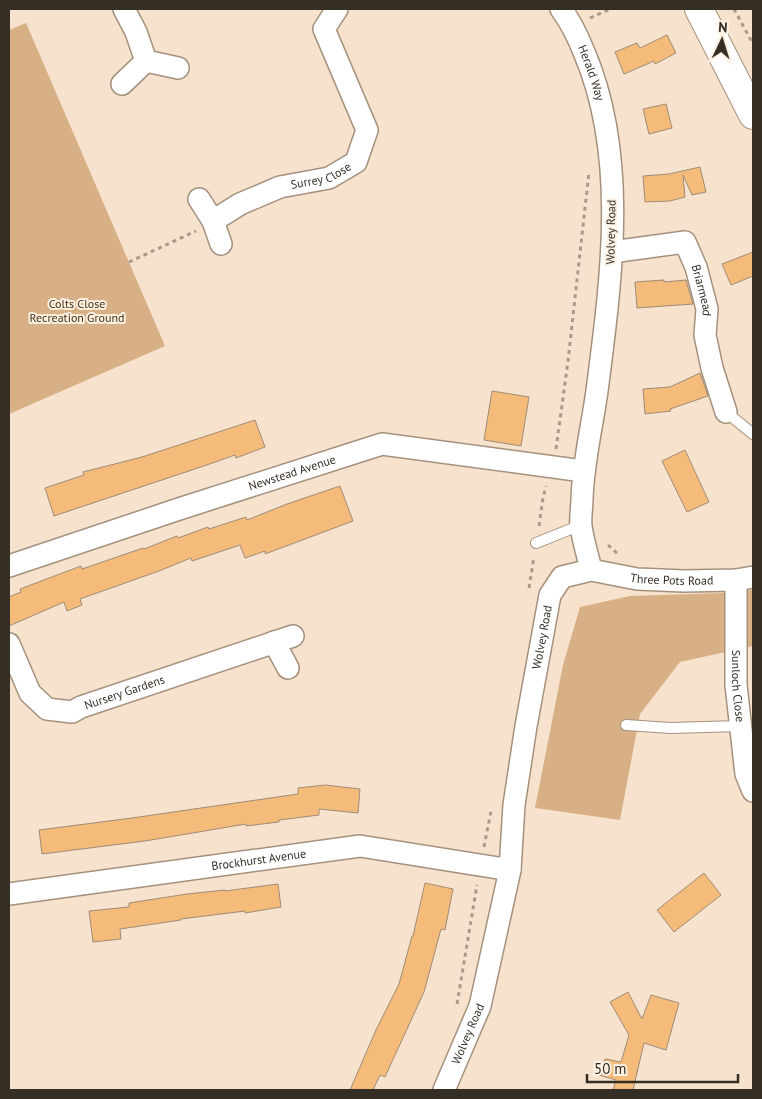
<svg xmlns="http://www.w3.org/2000/svg" width="762" height="1099" viewBox="0 0 762 1099" font-family="'PT Sans',sans-serif">
  <style>
    .green { fill: #d8b085 }
    .building { fill: #f4bb7a; stroke: #9f8c78 }
    .lines { fill: none; stroke-linecap: round; stroke-linejoin: round }
    .lane-casing { stroke: #a4917d; stroke-width: 12 }
    .street-casing { stroke: #a4917d; stroke-width: 24 }
    .secondary-casing { stroke: #a4917d; stroke-width: 30 }
    .path { stroke: #a99a8a; stroke-width: 3; stroke-dasharray: 4 4; stroke-linecap: butt }
    .lane { stroke: #fff; stroke-width: 10 }
    .street { stroke: #fff; stroke-width: 21 }
    .secondary { stroke: #fff; stroke-width: 28 }
    .labels { text-anchor: middle; stroke-width: 4; stroke-linejoin: round; paint-order: stroke }
    .street-label { font-size: 12px; fill: #352e25; stroke: #fdf1e4 }
    .park-label { font-size: 12px; fill: #442d10; stroke: #fdf1e4 }
  </style>
  <rect width="100%" height="100%" fill="#f7e2cd"/>
  <!-- green -->
  <path class="green" d="M26,23L165,346L9,414V30Z
    M753,590V646L680,662L640,714L620,820L535,808L563,665L580,607L630,596L724,593Z"/>
  <!-- building -->
  <path class="building" d="M667,35L676,53L655,64L654,61L624,74L615,52L637,43L640,48Z
    M666,104L672,128L649,134L643,109Z
    M700,167L706,192L692,195L683,175L685,197L670,201L645,202L643,176L669,174Z
    M753,252V276L731,285L722,264Z
    M664,280V282L686,280L693,304L637,308L635,282Z
    M700,373L708,396L670,409L671,411L645,414L643,389L670,387Z
    M492,391L529,397L521,446L484,440Z
    M255,420L265,447L236,458L235,455L204,466L54,516L45,488L84,475L83,472L142,457Z
    M685,450L709,502L687,512L662,461Z
    M340,486L353,521L265,554V551L245,558L240,545L192,561L191,558L159,571L80,599L82,605L67,611L64,602L9,626V597L21,592L20,589L81,566L82,569L143,548L144,549L177,536L178,538L208,527L209,529L246,517L247,520L287,504Z
    M325,785L360,789L358,813L319,809V815L279,820V822L246,826V824L145,841L42,854L39,830L132,818L298,794V788Z
    M704,873L721,895L674,932L657,910Z
    M425,883L453,889L445,930L441,929L424,992L385,1077L380,1075L373,1090H350L376,1030L399,984L412,936H413Z
    M278,884L281,907L245,913V911L181,919V920L120,929L121,939L93,942L89,911L129,907V903L187,894L225,890V891Z
    M628,992L642,1019L651,995L679,1003L666,1050L644,1043L633,1090H613L616,1080L599,1075L605,1059L621,1062L629,1035L610,1002Z"/>
  <g class="lines">
    <defs>
      <path id="lane" d="M726,412L753,434
        M536,543L581,525
        M626,725L671,728L740,726"/>
      <g id="street">
        <path d="M124,9L136,32L146,61L178,68"/>
        <path id="s1" d="M561,9C571,22 578,37 584,52C629,157 611,281 597,391C592,427 583,463 582,499C582,508 580,517 581,526C583,541 588,556 591,570"/>
        <path d="M122,84L146,61"/>
        <path d="M199,199L213,221L221,244"/>
        <path id="s2" d="M213,221L240,204L280,187L329,178L356,162L367,130L324,29L337,9"/>
        <path id="s3" d="M612,252L685,242L696,267L707,309L705,335L712,368L726,412"/>
        <path id="s4" d="M9,566L179,509L382,444L583,471"/>
        <path id="s5" d="M736,580V685L746,774L753,791"/>
        <path d="M274,642L288,668"/>
        <path id="s6" d="M9,644L30,693L47,709L72,712L81,707L293,636"/>
        <path id="s7" d="M9,894L360,846L510,870"/>
        <path id="s8" d="M444,1090L480,1006L510,870L514,805L526,726L550,595L562,577L591,570L637,579L684,581L736,580L753,577"/>
      </g>
      <path id="secondary" d="M699,9L753,115"/>
    </defs>
    <!-- lane casing -->
    <use href="#lane" class="lane-casing"/>
    <!-- street casing -->
    <use href="#street" class="street-casing"/>
    <!-- secondary casing -->
    <use href="#secondary" class="secondary-casing"/>
    <!-- path -->
    <path class="path" d="M734,9L753,44
      M590,18L610,9
      M129,262L196,231
      M556,449L568,361L589,172
      M539,526L543,498L546,486
      M608,545L618,554
      M529,588L534,557
      M484,847L491,811
      M457,1004L477,885"/>
    <!-- lane -->
    <use href="#lane" class="lane"/>
    <!-- street -->
    <use href="#street" class="street"/>
    <!-- secondary -->
    <use href="#secondary" class="secondary"/>
  </g>
  <g class="labels">
    <!-- street labels -->
    <g class="street-label">
      <text dy="4" stroke="none"><textPath href="#s1" startOffset="71">Herald Way</textPath></text>
      <text dy="4" stroke="none"><textPath href="#s2" startOffset="118">Surrey Close</textPath></text>
      <text transform="translate(611 232) rotate(-89)" y="4">Wolvey Road</text>
      <text dy="4" stroke="none"><textPath href="#s3" startOffset="125">Briarmead</textPath></text>
      <text dy="4" stroke="none"><textPath href="#s4" startOffset="298">Newstead Avenue</textPath></text>
      <text dy="4" stroke="none"><textPath href="#s8" startOffset="642">Three Pots Road</textPath></text>
      <text dy="4" stroke="none"><textPath href="#s8" startOffset="466">Wolvey Road</textPath></text>
      <text dy="4" stroke="none"><textPath href="#s5" startOffset="106">Sunloch Close</textPath></text>
      <text dy="4" stroke="none"><textPath href="#s6" startOffset="158">Nursery Gardens</textPath></text>
      <text dy="4" stroke="none"><textPath href="#s7" startOffset="252">Brockhurst Avenue</textPath></text>
      <text dy="4" stroke="none"><textPath href="#s8" startOffset="61">Wolvey Road</textPath></text>
    </g>
    <!-- park labels -->
    <g class="park-label">
      <text x="77" y="308">Colts Close<tspan x="77" dy="14">Recreation Ground</tspan></text>
    </g>
  </g>
  <!-- border -->
  <rect width="762" height="1099" fill="none" stroke="#352e25" stroke-width="20"/>
  <!-- north arrow -->
  <g transform="translate(722 40) rotate(4)" stroke="#fdf1e4" stroke-width="4" paint-order="stroke">
  <path d="M0-4L9 19L0 12L-9 19Z" fill="#352e25"/>
  <text y="-8" font-size="14" font-weight="bold" text-anchor="middle" fill="#352e25">N</text>
  </g>
  <!-- scale -->
  <path d="M587 1074v8h151v-8" fill="none" stroke="#352e25" stroke-width="2.5"/>
  <text x="594" y="1074" font-size="15" fill="#352e25" stroke="#fdf1e4" stroke-width="4" paint-order="stroke">50 m</text>
</svg>
